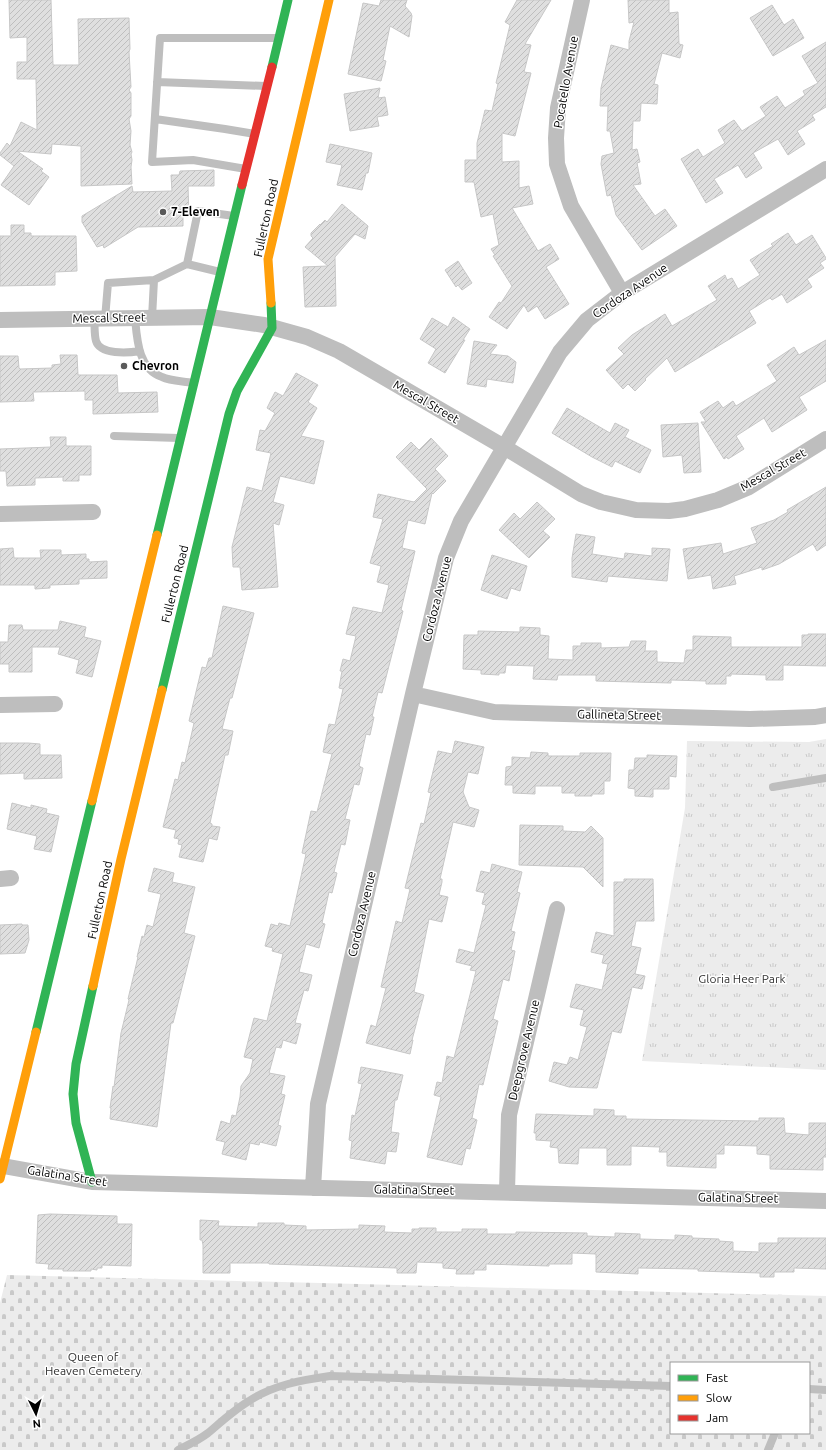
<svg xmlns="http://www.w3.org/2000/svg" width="826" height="1450" viewBox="0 0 826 1450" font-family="Ubuntu,sans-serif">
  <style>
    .grass { fill: url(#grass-tufts) }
    .cemetery { fill: url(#cemetery-stones); fill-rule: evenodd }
    .building { fill: url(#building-hatch); stroke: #c7c7c7 }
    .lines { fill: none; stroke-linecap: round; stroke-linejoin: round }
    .lane { stroke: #bebebe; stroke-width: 8 }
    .street { stroke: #bebebe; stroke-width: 16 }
    .fast { stroke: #30b455; stroke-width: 9 }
    .slow { stroke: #ff9f0a; stroke-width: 9 }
    .jam { stroke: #e5322d; stroke-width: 9 }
    .poi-dot { fill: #595959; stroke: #fff; stroke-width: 1.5 }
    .labels { text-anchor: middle; stroke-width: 3; stroke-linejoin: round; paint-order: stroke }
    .street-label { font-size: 12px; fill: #000; stroke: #fff }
    .poi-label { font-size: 12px; font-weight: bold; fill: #000; stroke: #fff; text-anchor: start }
    .park-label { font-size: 12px; fill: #333; stroke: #fff }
  </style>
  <defs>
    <pattern id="grass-tufts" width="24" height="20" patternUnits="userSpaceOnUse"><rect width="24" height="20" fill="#ececec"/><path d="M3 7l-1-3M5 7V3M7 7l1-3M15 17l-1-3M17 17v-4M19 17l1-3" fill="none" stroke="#c9c9c9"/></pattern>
    <pattern id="cemetery-stones" width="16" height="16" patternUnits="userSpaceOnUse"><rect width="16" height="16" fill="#ececec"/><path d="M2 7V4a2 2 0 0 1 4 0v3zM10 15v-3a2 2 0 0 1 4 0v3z" fill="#c9c9c9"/></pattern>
    <pattern id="building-hatch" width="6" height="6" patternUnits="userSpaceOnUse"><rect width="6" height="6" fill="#dfdfdf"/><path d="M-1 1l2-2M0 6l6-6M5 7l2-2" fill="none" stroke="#bebebe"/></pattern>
  </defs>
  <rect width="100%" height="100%" fill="#fff"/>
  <!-- grass -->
  <path class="grass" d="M826,739V1070L642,1061L685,808L687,741L809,742Z"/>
  <!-- cemetery -->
  <path class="cemetery" d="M7,1275L826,1296V1450H0V1303ZM671,1363H809V1433H671Z"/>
  <!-- building -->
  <path class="building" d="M9,0H51L53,65H79L78,19L129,18L130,49L129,52L131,87L129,90L131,93V116L129,119L131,131L130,145L132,152L131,154L132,160L131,167L132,184L81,186V146L52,144L51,154L17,151L43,169L41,171L49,177L29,205L1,185L14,166L0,155V153L7,143L10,146L21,122L37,130L36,79H17V62H27V37L10,38Z
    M381,0H407L405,6L411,13L412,16L409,37L390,26L383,60L386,61L381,81L348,74L363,3L379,6Z
    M517,0H551L525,44L531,45L524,72L531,73L515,136L502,133V162L519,161V188L529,186L533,204L512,208L538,251L550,244L559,259L546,267L569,304L545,319L537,306L528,312L524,305L507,329L489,317L499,302L501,303L512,286L493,256L495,255L491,249L499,245L493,214L481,217L474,182H465V160H477V143L485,110L492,111L498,84L496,83L510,25L505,22Z
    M628,0H669V13L678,12L679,44L683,45L680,58L662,53L654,84L658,85L657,104L641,103L640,121H633L632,150L637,149L640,162L637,163L641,184L633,185L655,216L665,209L677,226L642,250L616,215L611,195L607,196L601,164L602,156L614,153L610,131H607L608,106H600L601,88L611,45L629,50V41L634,22L629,23Z
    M772,5L784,25L793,19L804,38L773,56L750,18Z
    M826,42V107L812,115L815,120L797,131L805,144L788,155L778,139L753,153L762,168L746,178L738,165L714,179L723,193L706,203L681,159L698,149L703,157L725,143L718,130L734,120L742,131L766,116L760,107L777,96L785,108L805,95L803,91L818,83L802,56Z
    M380,88L378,98L385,97L388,115L377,117L379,126L350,131L344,94Z
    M330,144L372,153L368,173H366L362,190L337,185L342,165L326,162Z
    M214,170V186H188L189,216H183V226L138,227L104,248L103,245L97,247L82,222V216L132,186L133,192L172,191L171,175H179L180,171Z
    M342,204L368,226L365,239L355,234L335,257L336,306L305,307L303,267L328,266L305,247L313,238L311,236V233L320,224V225L325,220L327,222Z
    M11,225H24V233H31V236H76L77,271L55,272V285L0,286V236H11Z
    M788,233L796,245L812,235L826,258V259L820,263L824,268L807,279L812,287L787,303L782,294L772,300L770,298L749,311L756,323L675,372L667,358L645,379L646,380L635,391L628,384L623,389L606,370L624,354L618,348L632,335L665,314L672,326L717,300L708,286L725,275L727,280L732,278L738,289L760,275L750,260L773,246L771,244Z
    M458,261L472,283L462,290L458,285L456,287L445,270Z
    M453,317L470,329L463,340H465L445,373L428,363L436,349L420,339L432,318L448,327Z
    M826,340V381L799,397L807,410L772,432L764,418L736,436L744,449L728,459L727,457L724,459L701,422H706L700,412L718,401L723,408L733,401L736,406L777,381L767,365L794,347L799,355Z
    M474,341L497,345L490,354L508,356L516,362L513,383L487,379L486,387L467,384Z
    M60,355H77L78,375H117L118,393L157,392L158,412L93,414V400H85V391L33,392L34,401L0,402V356H18L19,368L20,369L52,368V365L61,364Z
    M296,373L318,385L308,402L317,408L301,436L324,441L314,484L280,476L273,502L284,505L279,525L273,523L278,587L242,590L240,567H233L232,547L247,487L262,491L271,453L256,450L260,430L265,431L275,413L267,408L275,392L283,396Z
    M567,408L610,433L615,423L629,430L625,437L651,450L640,473L615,461L612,467L592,457L552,433Z
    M698,423L701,472L684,473L682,455L663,457L661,425Z
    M50,437H66V446H91V475H79V481H63V477L35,478V485L7,486L6,471H0V449L51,447Z
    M431,438L448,456L435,469L446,481L433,494L432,493L425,524L408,520L402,548L415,551L401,610L403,611L382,693L378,692L372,717H374L370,735L366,734L359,766L363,768L359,785L354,784L345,819L350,820L345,845L341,844L334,872L337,873L332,893L329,892L322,923L325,924L319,948L306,944L299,972L312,975L308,991L304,990L295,1023L301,1024L296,1044L283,1040L281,1048L276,1047L269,1073L285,1076L281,1094L285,1095L278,1125L281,1126L276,1146L260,1142L259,1145L250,1143L246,1160L222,1154L225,1142L216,1140L221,1121L230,1124L232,1115L236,1116L240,1097L241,1086L250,1073L253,1059L244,1057L254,1018L267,1021L283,954L272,951L273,948L265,946L271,924L278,926L279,923L290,926L306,854L302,853L311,811L317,812L332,754L323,752L329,724L335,725L343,689L339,688L342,671H340L343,659L350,661L356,636L346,634L353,607L382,613L389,585L377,582L381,566L370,563L383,519L373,517L378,494L414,502L427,489L396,457L411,442L419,450Z
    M826,487V545L817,551L813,544L779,564L762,570V567L734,576L736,584L713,589L711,575L688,579L683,549L721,543L723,554L757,543L751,528L774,520L788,512L787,510Z
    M537,502L555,519L543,531L550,537L529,558L499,530L514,513L520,519Z
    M576,534L595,537L592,554L624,559L625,553L652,556V548L670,549L667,581L608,576L607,582L572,577V558Z
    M13,548L14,558H41L40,550H61V555L86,554V559H89V562L107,561V578L79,579V584L50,585V588L35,589V585H0V549Z
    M492,555L527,566L520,591L511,588L507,599L481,590Z
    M223,606L254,613L232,698H230L222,729L233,731L228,755H225L210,823L212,824V826L220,827L217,840L209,838L203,862L179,857L182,845L178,844L179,839L174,838L176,830L163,827L175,779L178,780L182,762L185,763L194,723L189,721L202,667L206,668L209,658H212Z
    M60,621L86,627L84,637L101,641L92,677L76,673L79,660L58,654L60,647H32V672H9V664H0V642H8L9,625H22L23,630H58Z
    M520,627L540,628V635L549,636L548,659L573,660V646H581V643H601V648L629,647L631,641H646L645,651H657V662L684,663L686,650H693V636L731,637V647H802V635H808V634H826V666L783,665V680H766V675L731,674V676H726V684H706V681L671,680V683L596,681V675H558L557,680L533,679L534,666L506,665L505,673H499V675L481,674V670L463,669L464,635H478V631L520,632Z
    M455,741L484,747L478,774L468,772L463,792L469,807L479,810L474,827L453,822L440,879H442V882L439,895L448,897L442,922L429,919L414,992L424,995L412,1040H413L410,1054L366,1043L371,1025L376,1027L386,988L381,987L396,921L402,923L410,889L405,888L421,823L424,824L431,793L428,792L438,751L452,754Z
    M0,743H28L40,744V755H61L62,778L24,779V773L0,774Z
    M531,752L548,753V756H580V753H611L610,781H604V794H592V796H575V793H562V786H535V794L513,793V785H505L506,767L512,766V757L530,758Z
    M647,755L677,756L676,777L669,776V789H653V797L635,796V789L628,788L629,770H634L635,758H647Z
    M12,803L31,808V805L47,809L46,813L59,816L51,852L34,849L37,836L7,829Z
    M520,825L563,826V831L585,832L591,826L603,838V887L583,867L519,865Z
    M492,864L522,872L517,892L520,893L511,931L515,932L511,950L515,951L509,981L503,979L493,1019L498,1021L483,1085L479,1084L472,1118L477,1120L470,1149L466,1148L462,1165L427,1157L441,1097L434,1095L437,1082L442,1083L447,1056L454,1058L476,971L470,970L472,966L456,962L459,949L474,953L486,905L482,904L485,893L476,891L481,871L490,873Z
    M154,868L174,873L172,882L195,887L184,933L195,936L173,1023H171L157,1127L110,1119L111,1108H110L113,1086L114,1087L121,1033L129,1000L128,999L138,957H137L142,936L144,937L147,925L153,927L161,894L148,891Z
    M624,879H653L654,921H636L631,946L641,948L635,974L645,976L642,989L632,987L621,1033L612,1031L597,1088L569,1087L549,1081L554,1062L567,1065L570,1057L578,1060L587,1027L580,1025L584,1010L570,1007L576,984L602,990L608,964L602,963L604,955L591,952L596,932L614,936V882H624Z
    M22,924V925H28L29,940L25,953L0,954V925Z
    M361,1067L403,1075L397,1100H395L391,1132L399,1133L396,1152L387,1151L385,1164L350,1158L352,1141L349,1140L352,1115L355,1116L362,1084L358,1083Z
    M594,1109L614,1110V1116H626V1119L759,1121V1118H784L785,1133L809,1135V1123H826V1157H823V1170L770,1169V1155L757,1154V1146L724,1145V1154H716V1168L667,1166V1152H659L660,1147L631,1146V1165H607V1148H579L578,1164L559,1163L558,1148L550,1147L551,1141L536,1140V1133H534L536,1114L594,1116Z
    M50,1214L117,1216V1224H132L131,1266L102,1265V1268H97V1270L91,1269V1271H63V1269H48L49,1264L36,1263L38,1215Z
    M200,1220L219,1221L218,1226L258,1227V1223H284V1225L306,1226V1230L359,1229V1225L385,1226L384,1232L412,1233V1229H419V1228H436V1232H462V1229H487V1234H516V1232L587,1233V1236L615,1237V1233L640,1234V1239L675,1240V1235L692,1236V1238L719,1239V1241L733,1242V1251L759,1252V1243H778V1238H826V1269L794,1268V1272H774V1277H760V1273L698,1271V1269L638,1268V1274L596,1272V1254L572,1253V1264H549V1266L486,1264V1270H474V1274H456L457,1269L443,1268V1263L417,1262L416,1273H397V1268L269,1264V1263H230V1273H203V1245L202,1240H200Z"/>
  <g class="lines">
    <!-- lane -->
    <path class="lane" d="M157,82L266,86
      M155,119L225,129L255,134
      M246,169L193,160L152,162L160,38H278
      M187,264L220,272
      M94,318C95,325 94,334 96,341C100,355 128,353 140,351
      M135,318C137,339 138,369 162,377C171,381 183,381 193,383
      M152,318L154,280
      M105,319L108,283L154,280L187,264L198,211L234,216
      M114,436L179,438
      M773,787L826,778
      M809,1389L826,1390
      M178,1450C188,1445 199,1440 208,1433C221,1422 234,1410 249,1401C273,1385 302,1380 330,1376L671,1386
      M768,1450L775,1433"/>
    <!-- street -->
    <path class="street" d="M582,0L558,108L556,138L557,164L571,206L622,293
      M0,320L210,317L264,325L307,337L339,351L504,447L581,494L601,502L636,510L669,511L685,509L718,500L749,487L826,439
      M0,514L93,512
      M413,694L494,712L750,719L815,717L826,715
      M0,705L55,704
      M0,879L11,878
      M3,1166L92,1182L826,1201
      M313,1188L318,1104L413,694L446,558L461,521L560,352L587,320L622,293L826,169
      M507,1192L509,1115L557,909"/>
    <!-- fast -->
    <path class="fast" d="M272,67L288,0
      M157,535L242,185
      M162,690L229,414L237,391L272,328L271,303
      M36,1032L92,801
      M92,1182L76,1123L73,1094L76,1064L93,986"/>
    <!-- slow -->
    <path class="slow" d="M271,303L268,259L329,0
      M92,801L157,535
      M93,986L121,859L162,690
      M0,1179L36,1032"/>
    <!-- jam -->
    <path class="jam" d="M242,185L272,67"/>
  </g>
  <!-- markers -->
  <g class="poi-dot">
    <circle cx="163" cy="212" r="4"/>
    <circle cx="124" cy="366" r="4"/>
  </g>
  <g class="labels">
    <!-- street labels -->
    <g class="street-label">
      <text transform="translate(566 82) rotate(-80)" y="4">Pocatello Avenue</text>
      <text transform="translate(266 218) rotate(-78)" y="4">Fullerton Road</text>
      <text transform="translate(630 291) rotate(-34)" y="4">Cordoza Avenue</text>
      <text transform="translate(109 318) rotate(-1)" y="4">Mescal Street</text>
      <text transform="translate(426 402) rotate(30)" y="4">Mescal Street</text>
      <text transform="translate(773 470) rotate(-30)" y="4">Mescal Street</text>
      <text transform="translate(175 584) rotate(-76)" y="4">Fullerton Road</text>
      <text transform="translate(437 599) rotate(-76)" y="4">Cordoza Avenue</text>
      <text transform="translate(619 715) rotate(1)" y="4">Gallineta Street</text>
      <text transform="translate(100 900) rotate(-78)" y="4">Fullerton Road</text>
      <text transform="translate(362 914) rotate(-77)" y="4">Cordoza Avenue</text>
      <text transform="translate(524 1050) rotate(-77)" y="4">Deepgrove Avenue</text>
      <text transform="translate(67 1176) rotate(9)" y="4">Galatina Street</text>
      <text transform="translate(414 1190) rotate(1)" y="4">Galatina Street</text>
      <text transform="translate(738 1198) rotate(1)" y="4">Galatina Street</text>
    </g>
    <!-- poi labels -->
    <g class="poi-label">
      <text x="171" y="216">7-Eleven</text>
      <text x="132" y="370">Chevron</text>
    </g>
    <!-- park labels -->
    <g class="park-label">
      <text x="742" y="983">Gloria Heer Park</text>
      <text x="93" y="1361">Queen of<tspan x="93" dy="14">Heaven Cemetery</tspan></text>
    </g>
  </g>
  <!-- legend -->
  <rect x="670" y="1362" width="140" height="72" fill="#ffffff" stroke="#999999"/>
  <rect x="678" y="1375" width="20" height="6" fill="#30b455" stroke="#999999"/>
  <text x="706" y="1382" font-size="12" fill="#000000">Fast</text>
  <rect x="678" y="1395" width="20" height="6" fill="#ff9f0a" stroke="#999999"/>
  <text x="706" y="1402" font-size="12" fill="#000000">Slow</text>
  <rect x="678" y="1415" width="20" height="6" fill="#e5322d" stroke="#999999"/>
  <text x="706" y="1422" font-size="12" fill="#000000">Jam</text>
  <!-- north arrow -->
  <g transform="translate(36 1414) rotate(175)" stroke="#ffffff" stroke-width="3" paint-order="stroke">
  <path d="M0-3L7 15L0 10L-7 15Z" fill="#000000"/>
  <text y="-6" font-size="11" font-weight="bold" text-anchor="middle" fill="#000000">N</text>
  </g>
</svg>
